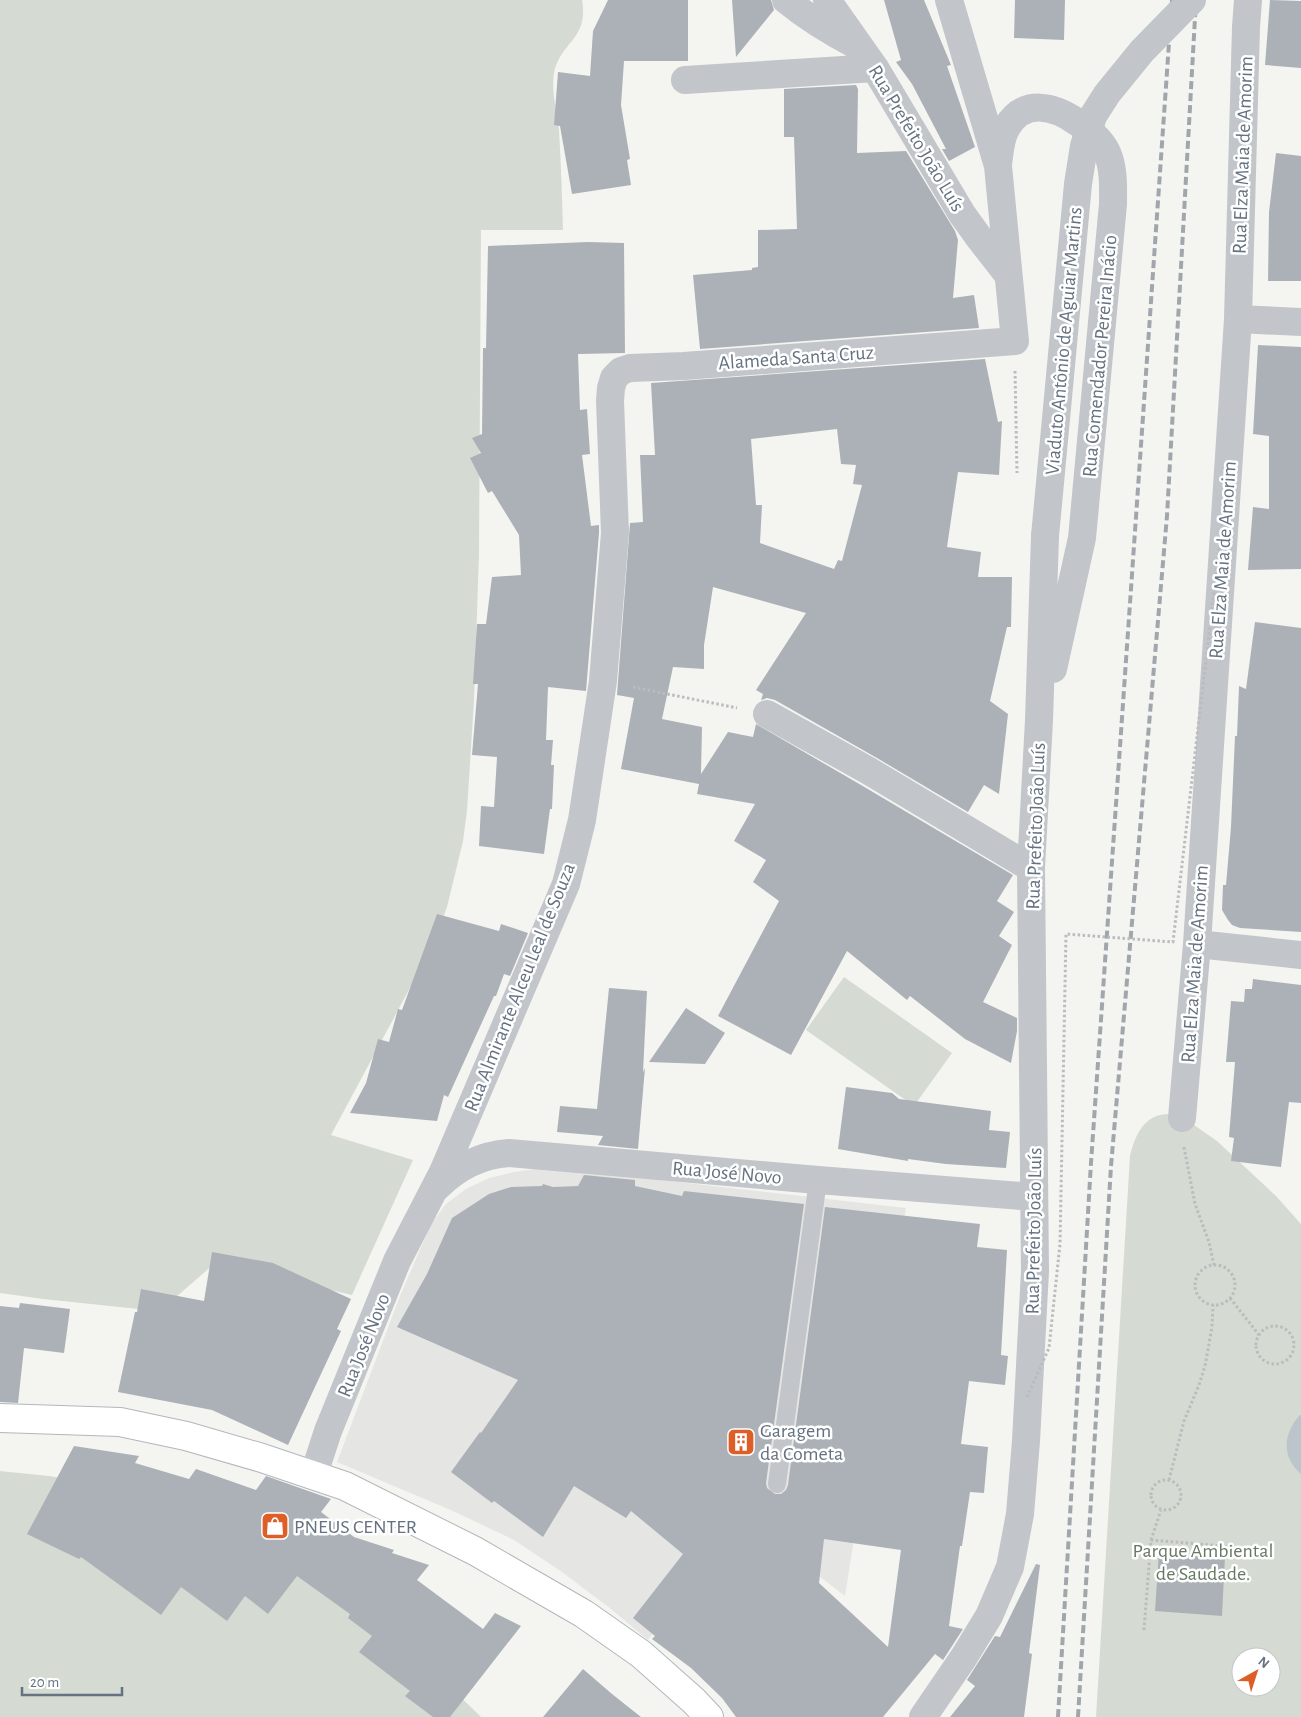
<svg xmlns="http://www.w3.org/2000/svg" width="1301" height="1717" viewBox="0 0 1301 1717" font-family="'Alegreya Sans',sans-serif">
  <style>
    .built { fill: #e5e6e4 }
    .green { fill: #d5dbd2; fill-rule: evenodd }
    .water { fill: #bbc5cb }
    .building { fill: #abb1b6; fill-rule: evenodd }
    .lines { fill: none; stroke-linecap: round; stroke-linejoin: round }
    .secondary-casing { stroke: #b2b7bb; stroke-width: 30 }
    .path { stroke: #babcbe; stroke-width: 3; stroke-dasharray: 2.5 2.5; stroke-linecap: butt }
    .service { stroke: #c2c5c9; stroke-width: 18 }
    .minor { stroke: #c2c5c9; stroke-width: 28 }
    .secondary { stroke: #fff; stroke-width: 28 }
    .rail { stroke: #a1a6ac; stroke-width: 4; stroke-dasharray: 8 4; stroke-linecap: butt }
    .path-bridge { stroke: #babcbe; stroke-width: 3; stroke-dasharray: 2.5 2.5; stroke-linecap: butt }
    .minor-bridge { stroke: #c2c5c9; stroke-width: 28 }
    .labels { text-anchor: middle; stroke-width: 5; stroke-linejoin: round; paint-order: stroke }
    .street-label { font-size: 20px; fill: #647281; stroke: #fff }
    .poi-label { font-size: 20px; fill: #647281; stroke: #fff; text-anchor: start }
    .park-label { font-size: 20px; fill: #667963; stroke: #fff }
  </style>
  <rect width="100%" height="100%" fill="#f4f5f1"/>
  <!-- built -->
  <path class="built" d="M542,1168L572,1170L906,1208L845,1596L743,1518L648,1640L611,1609L562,1572L514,1540L453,1511L337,1462L400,1296L431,1224L446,1204L466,1189L489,1178L514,1172Z"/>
  <!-- green -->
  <path class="green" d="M0,0H582C589,40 560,42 554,73C551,91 557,111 559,130C561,163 562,197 563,230H481L479,554L474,700L467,811L463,841L447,907L433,945L331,1135L413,1160L352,1295L215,1263L167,1305L148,1310L43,1299L0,1293Z
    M844,977L952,1053L914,1106L806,1030Z
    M1167,1114L1187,1120L1217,1141L1276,1196L1301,1224V1717H1096L1130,1156C1135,1135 1144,1115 1167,1114ZM1241,1657H1271V1687H1241Z
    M0,1471L49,1476L98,1484L279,1559L436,1673L481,1717H0Z"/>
  <!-- water -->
  <path class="water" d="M1300,1415H1301V1474C1281,1457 1283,1433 1300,1415Z"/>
  <!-- building -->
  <path class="building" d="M608,0H688V61H624L621,105L630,159L627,160L631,185L572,194L560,126L554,125L558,72L590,76L593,31Z
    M732,0H771L774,10L736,57Z
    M884,0H924L951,65L947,66L975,147L949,161L942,149H946L912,84L896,62L901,60Z
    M1015,0H1065L1064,40L1014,38Z
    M1270,0L1301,1V68L1265,65Z
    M856,85L858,89L857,153L906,151L955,231L958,240L953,298L974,295L979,328L700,349L693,275L752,270V268L758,267V230L797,229L794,137H784V89Z
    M1276,153L1301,156V281H1268L1269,212Z
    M588,242L624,243L625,353L578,354L580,410L587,409L590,454L582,455L591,526L599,525V533L586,691L548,687L546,740H553L551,765H554L552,809H550L544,854L479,846L481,806L494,807L497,757L472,755L478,684H473L477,624H486L492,577L521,575L519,535L492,491L488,493L470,458L481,453L472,438L482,434L483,348H486L488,246Z
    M1258,345L1301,347V569L1248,570L1253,507L1269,509V436L1253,434Z
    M985,359L998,422L1002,421L999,475L958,472L947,547L981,552L978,577H1012L1011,627H1007L990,701L1008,714L999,794L984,785L968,812L877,758L775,700L767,698L761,700L763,694L756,690L806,613L713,587L704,645V669L673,667L662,719L702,727L701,774L728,732L753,737L756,724L861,785L1013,875L997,901L1014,912L999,936L1012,945L983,1002L1017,1018V1031L1011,1063L965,1039L910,996L907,1000L847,951L791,1055L718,1016L779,901L753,882L766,860L734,841L755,804L697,794L699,784L621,769L634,698L617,695L630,523L643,522L640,455H655L651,383ZM837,429L841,464L856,465L853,484L862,485L842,561L838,560L834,569L760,543L762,505H756L751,439Z
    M1255,622L1301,628V932L1240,928L1232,925L1228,920L1222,910L1223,885H1226L1231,827L1235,736H1237L1239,686L1246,689Z
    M437,914L499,931L501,924L528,933L510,976L504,974L496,996H494L448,1097L444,1095L437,1121L350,1113L366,1083L378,1039L389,1042L398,1009L402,1010Z
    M1253,979L1301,985V1103L1289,1102L1281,1167L1231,1161L1234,1138L1229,1137L1235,1062H1226L1231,1001L1244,1002L1245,989H1252Z
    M609,988L647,991L643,1072L645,1068L638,1149L598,1145L603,1136L557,1132L560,1106L597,1109Z
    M686,1008L725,1033L705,1064L649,1062Z
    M846,1087L892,1093L899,1099L991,1111L989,1130L1010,1132L1006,1168L946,1164L908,1159V1161L838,1149Z
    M584,1175L635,1180V1186L682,1196L684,1191L804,1204L766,1483L767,1488L775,1494H781L786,1490L788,1485L825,1207L980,1224L977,1247L1007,1250L1001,1355L1008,1356L1005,1385L969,1381L961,1444L988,1447L984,1493L970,1492L962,1546H960L949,1626L963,1629L943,1660L935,1654L883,1717H736L722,1698L691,1668L652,1639L655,1636L633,1618L683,1554L631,1511L626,1518L574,1486L543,1537L494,1501L492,1503L451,1472L480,1432L481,1433L518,1380L397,1327L427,1274L452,1218L489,1194L511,1187L542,1186L543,1184L553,1187L578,1186ZM824,1539L901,1550L888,1647L819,1583Z
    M212,1252L273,1263L351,1299L337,1329L341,1331L288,1445L212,1410L118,1392L135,1312H137L141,1289L204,1301Z
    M20,1303L70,1309L64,1353L24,1348L18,1403L0,1402V1306L19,1308Z
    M74,1446L139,1456L135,1463L189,1479L196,1469L256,1490L266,1476L331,1499L321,1512L354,1537L394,1550L392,1553L429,1565L417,1580L483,1629L495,1613L521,1626L450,1717H433L405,1696L410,1691L359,1652L372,1636L348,1618L350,1614L297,1576L268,1614L245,1596L227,1621L181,1587L161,1615L81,1557L79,1559L27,1534Z
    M1159,1552L1225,1556L1222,1616L1155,1611Z
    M1036,1564L1040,1565L1029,1653L1032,1654L1024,1717H950L975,1686L967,1680L995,1636L1000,1637Z
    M583,1669L612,1694L641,1717H543Z"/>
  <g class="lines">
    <defs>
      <path id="secondary" d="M0,1418L120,1422L186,1436L262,1458L345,1486L475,1551L584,1614L641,1654L694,1701L709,1717"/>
    </defs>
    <!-- secondary casing -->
    <use href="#secondary" class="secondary-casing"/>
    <!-- path -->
    <path class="path" d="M1015,371L1017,473
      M633,687L737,708
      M1184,1147L1195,1204L1209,1242L1214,1265
      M1195 1285a20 20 0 1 1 40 0a20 20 0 1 1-40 0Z
      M1230,1298L1259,1335
      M1256 1345a19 19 0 1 1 38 0a19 19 0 1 1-38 0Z
      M1151 1495a15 15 0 1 1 30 0a15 15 0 1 1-30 0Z
      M1169,1480L1184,1421L1199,1385L1205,1366L1212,1327L1213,1305
      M1151,1540L1161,1510
      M1144,1630L1151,1540L1235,1547"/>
    <!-- service -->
    <path class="service" d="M777,1484L818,1180"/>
    <!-- minor -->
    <path class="minor" d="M786,0C808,18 831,32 856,45
      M827,0L875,68L962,214L980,239L1008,275
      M685,80L875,68
      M998,164C1000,152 1000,138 1007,127C1024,98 1054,106 1077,122C1089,130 1103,141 1108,155C1114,170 1113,188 1113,204L1082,538L1053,669
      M1238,319L1301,322
      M767,714L869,771L1031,868
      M1197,944L1301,955
      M1182,1118L1197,944L1238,319L1246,27L1248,0
      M437,1187C458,1167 480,1155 509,1153L818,1180L1034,1197
      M314,1474L328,1431L397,1261L443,1172L566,884L582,820L603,681L615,533L610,401L611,388L614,378L621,371L630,368L684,366L1015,341L998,166L949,0
      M923,1717L964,1657L989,1616L1010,1567L1020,1514L1026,1441L1035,1271L1031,868L1039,720L1045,536"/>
    <!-- secondary -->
    <use href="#secondary" class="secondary"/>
    <!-- rail -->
    <path class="rail" d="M1058,1717L1091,1163L1172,0
      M1078,1717L1111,1166L1167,516L1196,0"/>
    <!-- path-bridge -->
    <path class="path-bridge" d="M1027,1397L1049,1348L1060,1244L1066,934L1173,942L1227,480"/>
    <!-- minor-bridge -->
    <path class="minor-bridge" d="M1045,536L1078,184L1084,146L1093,116L1107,94L1142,51L1192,0"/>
  </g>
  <!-- icons -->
  <defs>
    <symbol id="building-square" viewBox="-11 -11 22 22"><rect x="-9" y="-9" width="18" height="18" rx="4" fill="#de5e27" stroke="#fff"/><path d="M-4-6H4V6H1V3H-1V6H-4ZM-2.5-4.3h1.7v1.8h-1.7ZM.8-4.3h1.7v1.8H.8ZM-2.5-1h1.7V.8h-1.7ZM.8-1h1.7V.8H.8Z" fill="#fff"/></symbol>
    <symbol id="shop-square" viewBox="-11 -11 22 22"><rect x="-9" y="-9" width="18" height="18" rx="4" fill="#de5e27" stroke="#fff"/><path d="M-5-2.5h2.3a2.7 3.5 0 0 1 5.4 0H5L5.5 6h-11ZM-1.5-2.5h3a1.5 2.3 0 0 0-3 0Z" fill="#fff"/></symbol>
  </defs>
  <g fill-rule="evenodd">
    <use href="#building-square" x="725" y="1426" width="32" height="32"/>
    <use href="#shop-square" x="259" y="1510" width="32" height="32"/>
  </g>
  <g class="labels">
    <!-- street labels -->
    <g class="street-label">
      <text transform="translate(917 138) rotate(59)" y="7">Rua Prefeito João Luís</text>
      <text transform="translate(1242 155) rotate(-88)" y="7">Rua Elza Maia de Amorim</text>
      <text transform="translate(1063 341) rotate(-85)" y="7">Viaduto Antônio de Aguiar Martins</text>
      <text transform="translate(1099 356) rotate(-85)" y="7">Rua Comendador Pereira Inácio</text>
      <text transform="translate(796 357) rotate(-4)" y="7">Alameda Santa Cruz</text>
      <text transform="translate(1222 560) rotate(-86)" y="7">Rua Elza Maia de Amorim</text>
      <text transform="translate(1035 826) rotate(-88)" y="7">Rua Prefeito João Luís</text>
      <text transform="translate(1194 964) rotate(-86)" y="7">Rua Elza Maia de Amorim</text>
      <text transform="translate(519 987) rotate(-68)" y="7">Rua Almirante Alceu Leal de Souza</text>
      <text transform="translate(727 1172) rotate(5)" y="7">Rua José Novo</text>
      <text transform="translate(1033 1231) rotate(-89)" y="7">Rua Prefeito João Luís</text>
      <text transform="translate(363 1345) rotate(-68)" y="7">Rua José Novo</text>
    </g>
    <!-- poi labels -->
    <g class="poi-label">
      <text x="760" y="1437">Garagem<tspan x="760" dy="23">da Cometa</tspan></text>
      <text x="294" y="1533">PNEUS CENTER</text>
    </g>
    <!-- park labels -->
    <g class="park-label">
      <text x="1203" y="1557">Parque Ambiental<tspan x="1203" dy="23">de Saudade.</tspan></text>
    </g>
  </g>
  <!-- north arrow -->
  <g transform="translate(1256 1672) rotate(39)"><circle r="24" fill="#ffffff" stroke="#c1c7cd"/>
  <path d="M0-4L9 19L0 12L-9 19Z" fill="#de5e27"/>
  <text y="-8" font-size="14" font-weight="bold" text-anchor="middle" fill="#647281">N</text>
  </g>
  <!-- scale -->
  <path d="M22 1687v8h100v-8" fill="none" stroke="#647281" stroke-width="2.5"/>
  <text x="30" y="1687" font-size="15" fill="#647281" stroke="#ffffff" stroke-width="4" paint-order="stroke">20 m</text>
</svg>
